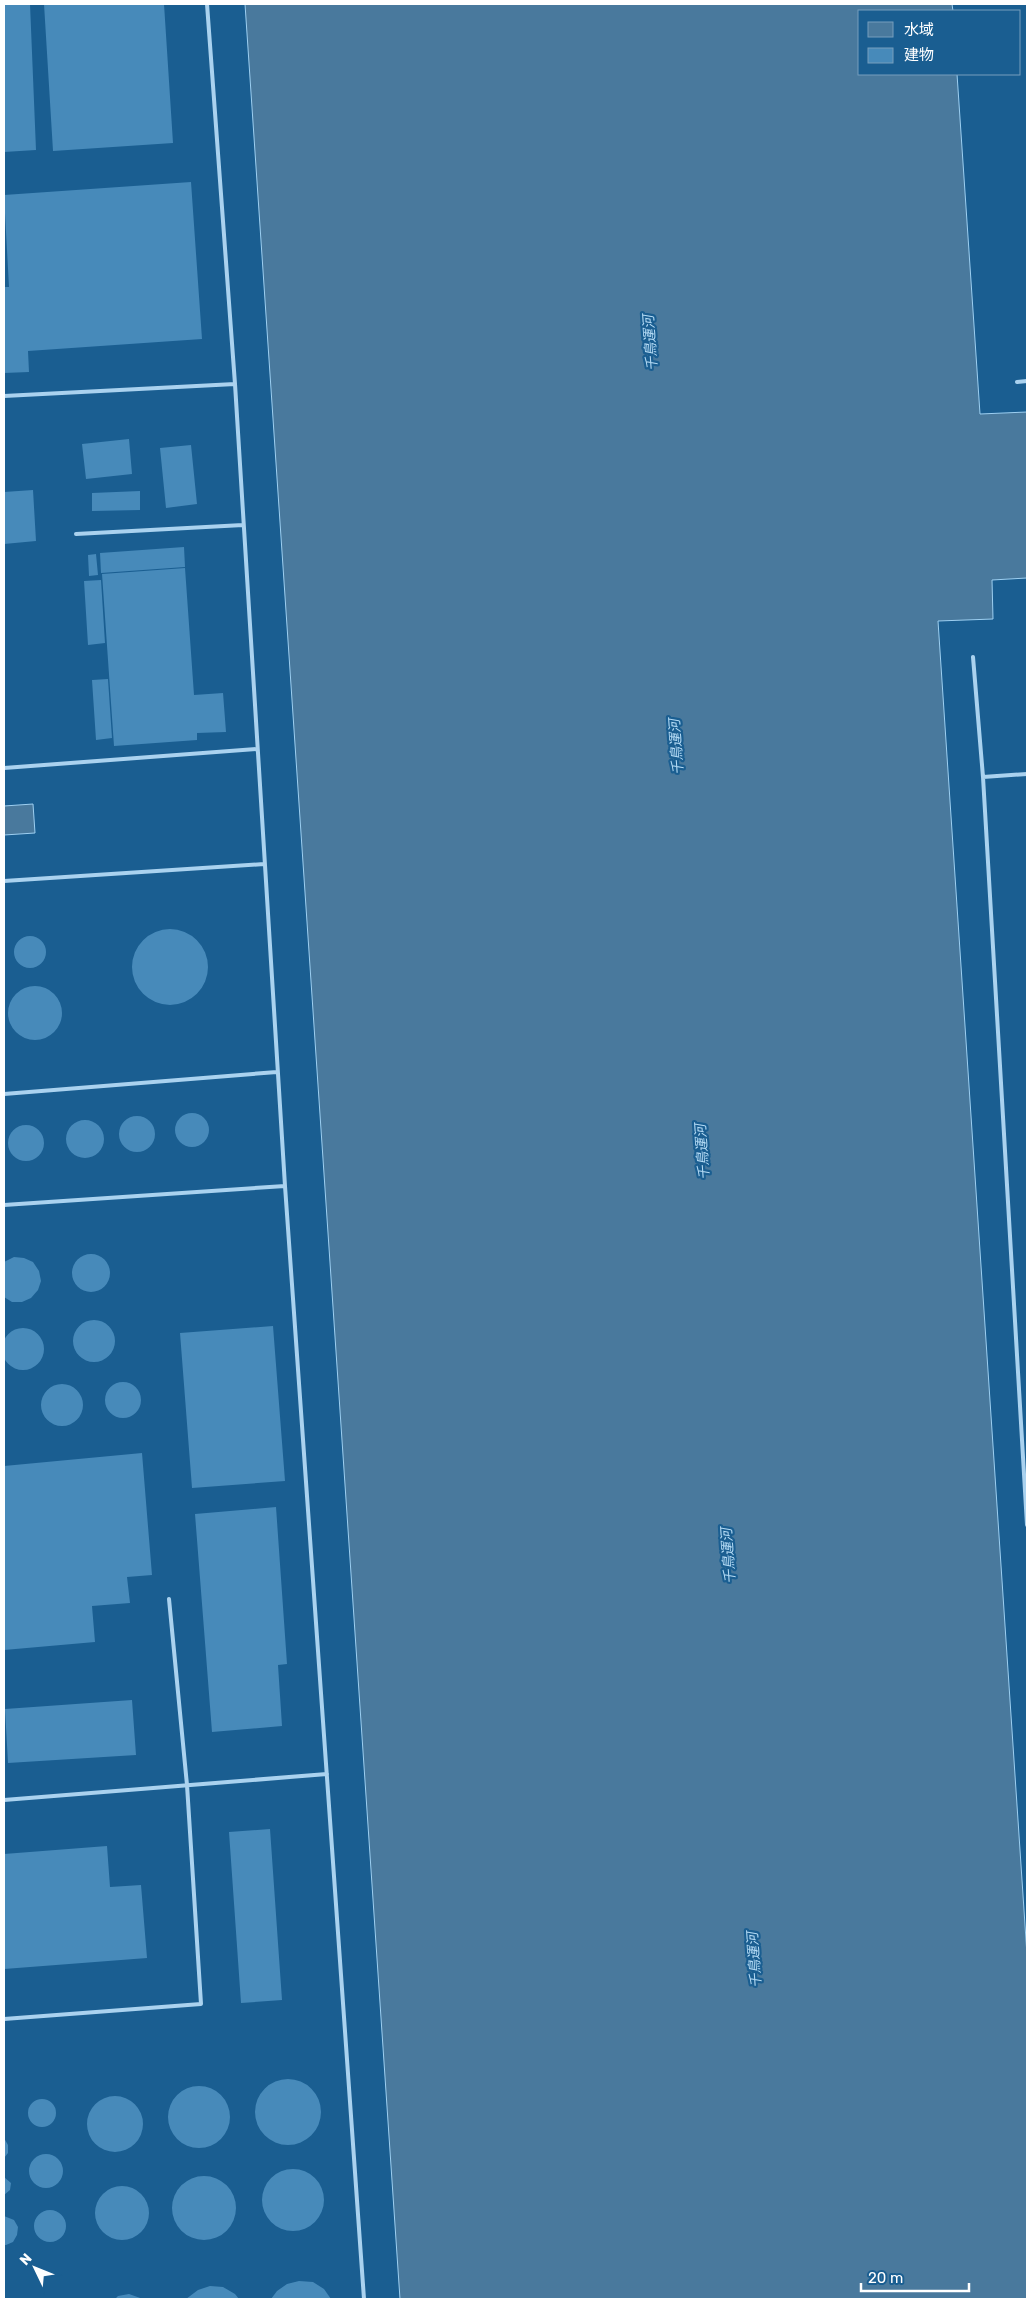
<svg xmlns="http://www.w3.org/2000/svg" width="1031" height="2303" viewBox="0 0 1031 2303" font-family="Rubik,'Noto Sans JP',sans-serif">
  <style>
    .water { fill: #49799d; stroke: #9dcff1 }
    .building { fill: #478aba }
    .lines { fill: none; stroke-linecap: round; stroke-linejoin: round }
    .lane { stroke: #aad2ef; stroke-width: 4 }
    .labels { text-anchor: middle; stroke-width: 4.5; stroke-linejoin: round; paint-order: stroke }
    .water-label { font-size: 14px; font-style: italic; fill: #b6dcf6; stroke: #1a5e91 }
  </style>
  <rect width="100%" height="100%" fill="#1a5e91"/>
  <!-- water -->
  <path class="water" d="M245,4H952L953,11H860V74H957L980,414L1027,412V578L992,580L993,619L938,621L1027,1955V2299H400Z
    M33,804L35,833L4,835V806Z"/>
  <!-- building -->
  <path class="building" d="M4,4H30L36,150L4,152Z
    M44,4H164L173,143L53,151Z
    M191,182L202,339L28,351L29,372L4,373V287H9L4,195Z
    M129,439L132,474L86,479L82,444Z
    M191,445L197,504L166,508L160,448Z
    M33,490L36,541L4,544V492Z
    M140,491V510L92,511V493Z
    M184,547L185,567L101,573L100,553Z
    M96,554L98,575L89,576L88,555Z
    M185,568L194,695L223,693L226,732L197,733V740L114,746L102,574Z
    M101,580L105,643L88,645L84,581Z
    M108,679L112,738L96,740L92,680Z
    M132 967a38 38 0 1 1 76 0a38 38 0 1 1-76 0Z
    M14 952a16 16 0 1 1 32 0a16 16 0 1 1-32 0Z
    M8 1013a27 27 0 1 1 54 0a27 27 0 1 1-54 0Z
    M175 1130a17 17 0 1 1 34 0a17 17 0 1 1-34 0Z
    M119 1134a18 18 0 1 1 36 0a18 18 0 1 1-36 0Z
    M66 1139a19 19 0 1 1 38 0a19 19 0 1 1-38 0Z
    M8 1143a18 18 0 1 1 36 0a18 18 0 1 1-36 0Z
    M72 1273a19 19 0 1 1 38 0a19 19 0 1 1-38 0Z
    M14,1257L24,1258L33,1262L39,1271L41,1281L38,1290L31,1298L22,1302H12L4,1297V1262Z
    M73 1341a21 21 0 1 1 42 0a21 21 0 1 1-42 0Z
    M273,1326L285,1481L192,1488L180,1333Z
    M2 1349a21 21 0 1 1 42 0a21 21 0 1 1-42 0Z
    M105 1400a18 18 0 1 1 36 0a18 18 0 1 1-36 0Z
    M41 1405a21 21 0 1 1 42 0a21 21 0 1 1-42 0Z
    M142,1453L152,1575L127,1577L130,1603L92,1606L95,1642L4,1650V1466Z
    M276,1507L287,1664L278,1665L282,1726L212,1732L195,1514Z
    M132,1700L136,1755L8,1763L5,1709Z
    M270,1829L282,2000L241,2003L229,1832Z
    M107,1846L110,1887L141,1885L147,1958L4,1969V1854Z
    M255 2112a33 33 0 1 1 66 0a33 33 0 1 1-66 0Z
    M168 2117a31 31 0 1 1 62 0a31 31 0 1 1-62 0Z
    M87 2124a28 28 0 1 1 56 0a28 28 0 1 1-56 0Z
    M28 2113a14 14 0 1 1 28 0a14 14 0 1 1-28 0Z
    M4,2138L8,2145V2153L4,2158Z
    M29 2171a17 17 0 1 1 34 0a17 17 0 1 1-34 0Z
    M262 2200a31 31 0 1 1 62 0a31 31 0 1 1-62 0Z
    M172 2208a32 32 0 1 1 64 0a32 32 0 1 1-64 0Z
    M4,2177L11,2183L10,2190L4,2195Z
    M95 2213a27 27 0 1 1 54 0a27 27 0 1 1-54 0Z
    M34 2226a16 16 0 1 1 32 0a16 16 0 1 1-32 0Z
    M4,2216L14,2220L18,2227L17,2235L13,2242L6,2245H4Z
    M299,2281L313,2282L324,2289L331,2299H271L277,2291L287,2284Z
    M210,2286L223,2287L235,2294L239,2299H186L198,2290Z
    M129,2294L143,2299H115L118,2296Z"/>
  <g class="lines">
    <!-- lane -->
    <path class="lane" d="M207,4L235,384L285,1186L364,2299
      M1017,382L1027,381
      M4,396L235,384
      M76,534L243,525
      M973,657L983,777L1027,1525
      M4,768L257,749
      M983,777L1027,774
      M4,881L264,864
      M4,1094L277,1072
      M4,1205L285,1186
      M4,1800L327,1774
      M4,2019L201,2004L187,1785L169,1599"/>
  </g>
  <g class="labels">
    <!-- water labels -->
    <g class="water-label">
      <text transform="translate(650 343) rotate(-94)" y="5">千鳥運河</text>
      <text transform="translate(676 747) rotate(-94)" y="5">千鳥運河</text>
      <text transform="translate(702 1152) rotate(-94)" y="5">千鳥運河</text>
      <text transform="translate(728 1556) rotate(-94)" y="5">千鳥運河</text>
      <text transform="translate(754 1960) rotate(-94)" y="5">千鳥運河</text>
    </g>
  </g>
  <!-- border -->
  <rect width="1031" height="2303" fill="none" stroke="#ffffff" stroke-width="10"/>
  <!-- legend -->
  <rect x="858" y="10" width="162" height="65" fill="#1a5e91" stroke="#769ebd"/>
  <rect x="868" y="22" width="25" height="15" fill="#49799d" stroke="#769ebd"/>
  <text x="904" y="35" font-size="15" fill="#ffffff">水域</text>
  <rect x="868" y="48" width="25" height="15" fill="#478aba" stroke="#769ebd"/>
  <text x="904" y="60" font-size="15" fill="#ffffff">建物</text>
  <!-- north arrow -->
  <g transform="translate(35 2268) rotate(313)" stroke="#1a5e91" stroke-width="4" paint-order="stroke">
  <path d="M0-4L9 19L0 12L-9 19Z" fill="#ffffff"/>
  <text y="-8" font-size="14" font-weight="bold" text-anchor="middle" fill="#ffffff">N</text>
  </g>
  <!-- scale -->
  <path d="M861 2283v8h108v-8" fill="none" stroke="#ffffff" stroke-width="2.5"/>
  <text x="868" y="2283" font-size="15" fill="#ffffff" stroke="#1a5e91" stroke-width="4" paint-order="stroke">20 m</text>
</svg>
